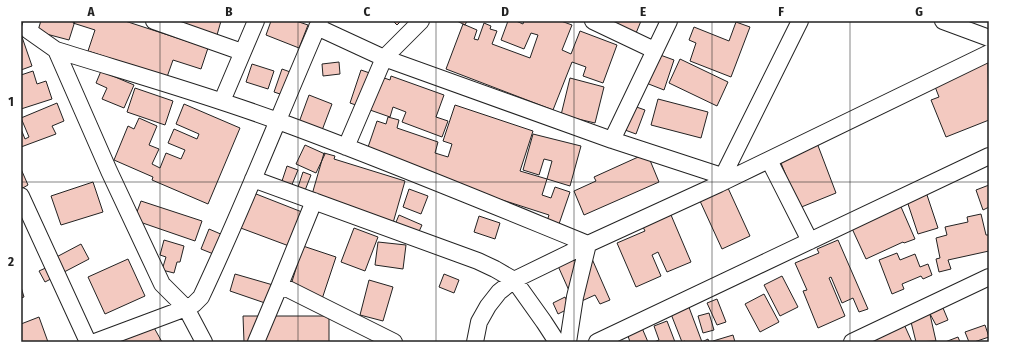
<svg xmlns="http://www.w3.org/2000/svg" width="1010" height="363" viewBox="0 0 1010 363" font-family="'Fira Sans Condensed',sans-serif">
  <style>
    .building { fill: #f3c9c0; stroke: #222 }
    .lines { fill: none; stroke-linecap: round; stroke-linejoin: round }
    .street-casing { stroke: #222; stroke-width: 18 }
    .street { stroke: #fff; stroke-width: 16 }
    .grid { fill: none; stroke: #222; stroke-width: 1; stroke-opacity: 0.55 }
    .neatline { fill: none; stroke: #222; stroke-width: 1.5 }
    .grid-label { font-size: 13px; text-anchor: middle; font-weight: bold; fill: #222 }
  </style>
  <rect width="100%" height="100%" fill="#fff"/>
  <!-- building -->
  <path class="building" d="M38,21H75L69,40L35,31Z
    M74,21H125L208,48L201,69L173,60L167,77L88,51L95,30L73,23Z
    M176,21H221L217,35Z
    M271,21H296L308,25L299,48L266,35Z
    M393,21H401L397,25Z
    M457,21H467L465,25Z
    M508,21H516L523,24L524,21H561L572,25L562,50L571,54L580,31L617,45L603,83L583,76L586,67L572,62L553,110L446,69L463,24L477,30L474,39L478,40L484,23L491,26L490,29L497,31L492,44L530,58L538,35L531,33L524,49L501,40Z
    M592,21H641L634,38Z
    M736,22L750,27L731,77L690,61L696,43L689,40L694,27L729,41Z
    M22,37L32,66L21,70V38Z
    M652,52L674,60L664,90L641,81Z
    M680,59L728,82L717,106L669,83Z
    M339,62L340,74L323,76L322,64Z
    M988,62L989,120L946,137L931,100L939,97L934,84Z
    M252,64L274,71L268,89L246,82Z
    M282,69L293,73L286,96L274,92Z
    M361,70L390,80L391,76L444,95L436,117L448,121L442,137L402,122L406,112L393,107L390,117L350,103Z
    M33,71L37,84L46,81L52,99L21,109V75Z
    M101,71L134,85L124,108L102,99L107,88L96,83Z
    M570,78L604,87L595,123L561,115Z
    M135,88L173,101L165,125L127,112Z
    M309,95L332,104L321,133L298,125Z
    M658,99L708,112L701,138L651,125Z
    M57,103L64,121L52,126L56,134L21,147V129L25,139L29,137L21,118Z
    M184,104L240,128L208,204L152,180L153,177L114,160L128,126L134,129L139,118L157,126L149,145L159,149L152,164L160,168L166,153L181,159L185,150L168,143L174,129L197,139L199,134L176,124Z
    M628,104L645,110L636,134L625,130Z
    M455,105L533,131L520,171L547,179L542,195L551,198L555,187L570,192L559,224L547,221L549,215L412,171L366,153L377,121L386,124L388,117L399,120L397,128L438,142L435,153L448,157L452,144L443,141Z
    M533,134L581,146L570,186L547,179L552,161L544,159L539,175L523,170Z
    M817,143L836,193L799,208L779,158Z
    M305,145L325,154L316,173L296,164Z
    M324,153L335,156L334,159L405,181L393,223L311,198Z
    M647,153L659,182L584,215L574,191L596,181L594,177Z
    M287,166L298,170L291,187L281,184Z
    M21,169L28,185L21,189Z
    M303,172L311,175L304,193L297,190Z
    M93,182L103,212L61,225L51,196Z
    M989,185V207L983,210L976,190Z
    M728,188L750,236L722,249L700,201Z
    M409,189L428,196L421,214L403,207Z
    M925,189L938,228L918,234L905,195Z
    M251,192L302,212L289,246L238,227Z
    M898,200L915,239L904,243L903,242L866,259L849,222Z
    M141,201L202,221L195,241L134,220Z
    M981,214L986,235H989V251L948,260L951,269L939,272L936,259L940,258L936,238L947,235L945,227L968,222L967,217Z
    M399,215L422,225L416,238L394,227Z
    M671,215L691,262L667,272L658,252L652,255L661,276L636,287L617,243L645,231L643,227Z
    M479,216L500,223L495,239L474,232Z
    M354,228L378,237L365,271L341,262Z
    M209,229L223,235L216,255L201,249Z
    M164,240L184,246L180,262H177L174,273L162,270L166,257L160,255Z
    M838,240L868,309L859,312L853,298L842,303L831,277L829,278L845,316L818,328L803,291L807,290L795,263L819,253L817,249Z
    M378,242L406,245L403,269L375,265Z
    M81,244L89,259L45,282L39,271L50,266L47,262Z
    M303,246L336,257L322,299L290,288Z
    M589,252L610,300L600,304L595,295L575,304L558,266Z
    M897,253L900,260L915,254L920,267L928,264L932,275L923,279L921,276L902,284L904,289L892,294L879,260Z
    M128,259L145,296L105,314L88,277Z
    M235,274L273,285L265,303L230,291Z
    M444,274L459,280L454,293L439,287Z
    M782,276L798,307L780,316L764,285Z
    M369,280L393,287L383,321L360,315Z
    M21,287L24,297L21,298Z
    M764,294L779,322L760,332L745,304Z
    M565,297L570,308L558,314L553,303Z
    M717,299L726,322L717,325L707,303Z
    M687,302L702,342L708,339L709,342H685V341L682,342L669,309Z
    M943,308L948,320L936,325L930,314Z
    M929,310L936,341L916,342L909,314Z
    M709,313L714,330L703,333L698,316Z
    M147,315L162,342H114Z
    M243,316H329V342H244Z
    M39,317L48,342H21V324Z
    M667,321L675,342H654L659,340L654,326Z
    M903,322L912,342H870Z
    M985,325L989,337L974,342H969L965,332Z
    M642,328L648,342H630L627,333Z
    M733,335L735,342H713V341Z
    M958,337L960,342H945Z"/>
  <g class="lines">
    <defs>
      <path id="street" d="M32,21L29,31L56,50L109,171L162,284L186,308L194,304L201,297C244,206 280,113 320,21
        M154,21L242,52
        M593,21L654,50
        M943,21L989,38
        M317,27L384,58L612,140L722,176
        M56,50C130,73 205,94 278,121C382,159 485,202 588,244L575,297L568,342
        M222,101L256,21
        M612,140L669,21
        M346,147L384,58L421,21
        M769,160L810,241
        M253,179L478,261L495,269L514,280L544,322L557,342
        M719,184L800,21
        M21,196L88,342
        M314,201L280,285L394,342
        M95,342L186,308L204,342
        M256,342L280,285
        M475,342L479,322L488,306L499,292L514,280L588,244L719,184L989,53
        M597,342L989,156
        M852,342L989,277"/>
    </defs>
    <!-- street casing -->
    <use href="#street" class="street-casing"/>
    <!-- street -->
    <use href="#street" class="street"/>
  </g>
  <!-- grid -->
  <path class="grid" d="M160,21V342M298,21V342M436,21V342M574,21V342M712,21V342M850,21V342M21,182H989"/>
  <!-- border -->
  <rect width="1010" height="363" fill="none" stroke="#ffffff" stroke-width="44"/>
  <rect x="22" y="22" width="966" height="319" class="neatline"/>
  <g class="grid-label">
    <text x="91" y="16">A</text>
    <text x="229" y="16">B</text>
    <text x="367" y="16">C</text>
    <text x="505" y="16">D</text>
    <text x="643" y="16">E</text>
    <text x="781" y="16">F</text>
    <text x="919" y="16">G</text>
    <text x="11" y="106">1</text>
    <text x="11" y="266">2</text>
  </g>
</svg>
